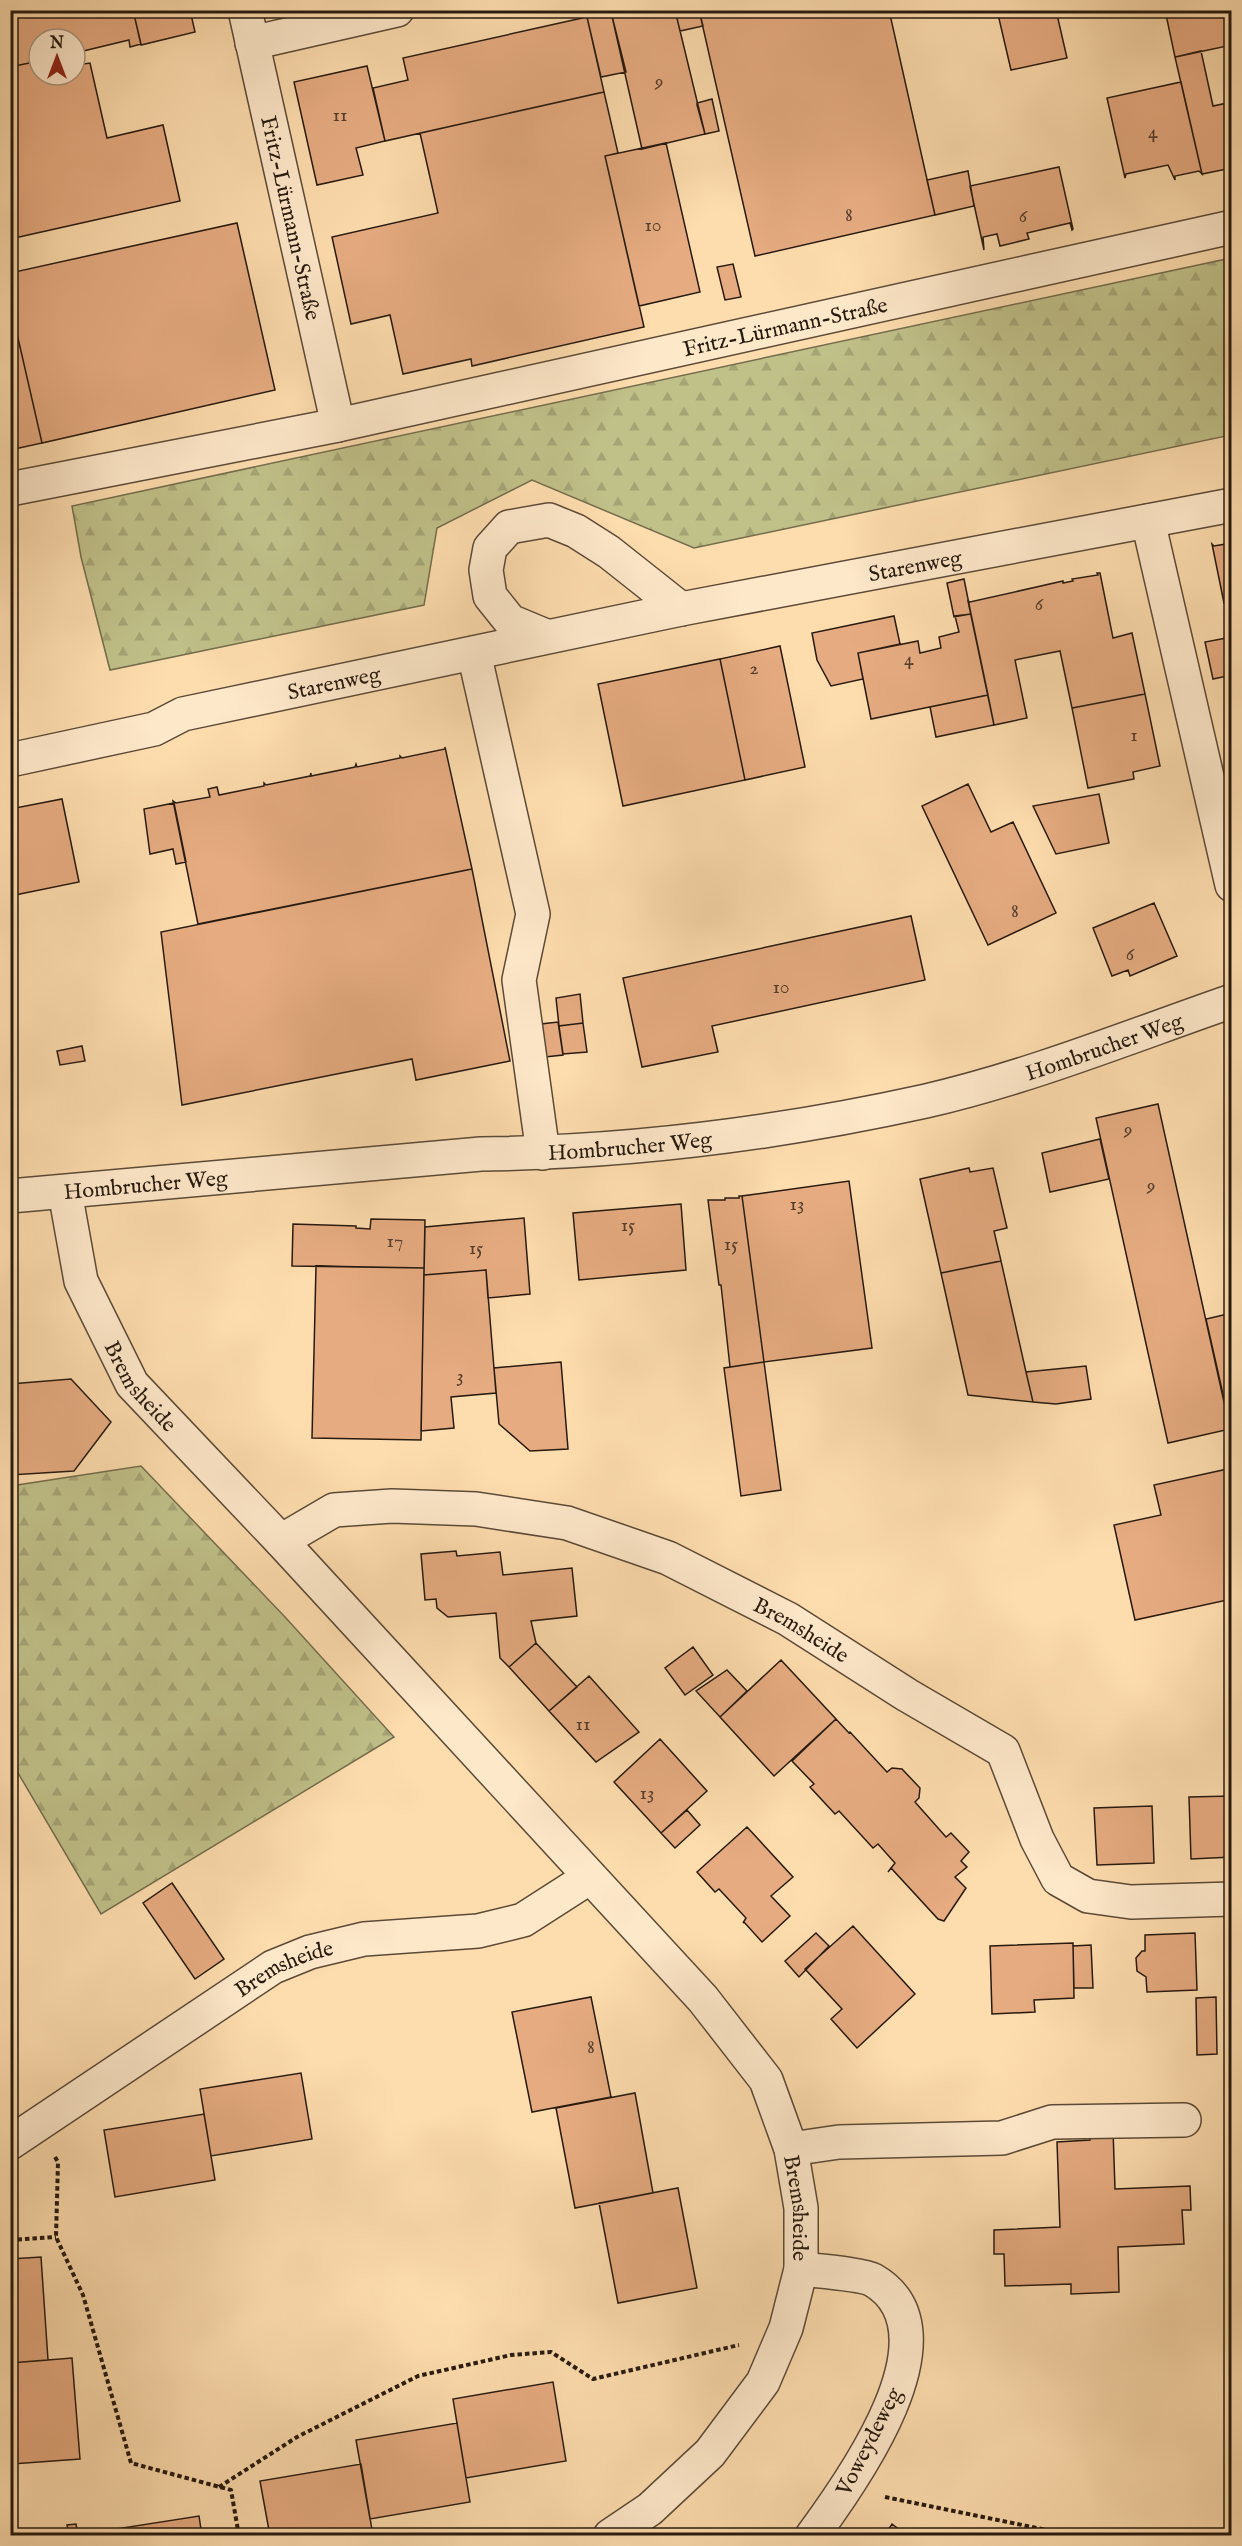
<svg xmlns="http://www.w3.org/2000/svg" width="1242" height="2546" viewBox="0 0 1242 2546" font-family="'IM FELL English',serif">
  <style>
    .forest { fill: url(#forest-firs); stroke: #746d4c; stroke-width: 1.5 }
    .building { fill: #e6ab81; stroke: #271a0f; stroke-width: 1.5 }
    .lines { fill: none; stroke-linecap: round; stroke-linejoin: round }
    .minor-casing { stroke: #5c4a37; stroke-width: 36 }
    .path { stroke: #271a0f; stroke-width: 4; stroke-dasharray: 4.5 3; stroke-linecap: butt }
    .minor { stroke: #fee8ca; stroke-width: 33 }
    .labels { text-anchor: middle; stroke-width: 4.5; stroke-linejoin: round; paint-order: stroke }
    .number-label { font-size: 20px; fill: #573e2c }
    .street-label { font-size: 22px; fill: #271a0f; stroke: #fee8ca }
  </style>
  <defs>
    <pattern id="forest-firs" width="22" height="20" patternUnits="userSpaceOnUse" patternTransform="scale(1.5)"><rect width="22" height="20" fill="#c0c089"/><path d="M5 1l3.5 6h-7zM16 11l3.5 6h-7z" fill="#a5a475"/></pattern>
  </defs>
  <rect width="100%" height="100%" fill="#fddcae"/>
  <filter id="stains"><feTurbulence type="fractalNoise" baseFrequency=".00333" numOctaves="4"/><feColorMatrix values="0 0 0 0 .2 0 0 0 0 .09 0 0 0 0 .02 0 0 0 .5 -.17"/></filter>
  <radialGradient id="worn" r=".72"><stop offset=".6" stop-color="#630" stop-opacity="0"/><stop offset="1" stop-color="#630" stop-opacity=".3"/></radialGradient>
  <!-- forest -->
  <path class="forest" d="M1231,258V435L694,548L532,480L437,528L424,605L110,670L81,557L72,506Z
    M141,1466L285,1617L394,1737L101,1914L11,1761V1486Z"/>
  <!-- building -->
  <path class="building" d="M10,10H133L141,44L130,47L129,40L75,53V39H39V61L10,67Z
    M133,10H190L195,32L141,45Z
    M616,10H675L705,134L642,149L611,12Z
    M675,10H699L703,26L680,31Z
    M699,10H889L935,215L755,256Z
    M997,10H1056L1067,58L1011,70Z
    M1165,10H1232V45L1175,57Z
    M611,12L626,72L601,77L587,17Z
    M587,17L604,92L385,141L373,88L408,80L403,58Z
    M81,51L84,64L90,63L107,138L163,125L180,201L10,239V67L39,61V75H75V53Z
    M1201,51L1213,106L1232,102V168L1202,174L1175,57Z
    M367,66L385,141L356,148L363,175L317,185L294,82Z
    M1181,82L1202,174L1199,171L1175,176V180L1168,165L1126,174L1125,178L1107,98Z
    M604,92L618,153L605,156L644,327L472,366L471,359L403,374L390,315L351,324L332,237L438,213L420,133Z
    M712,99L719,131L705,134L697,105V103Z
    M666,143L700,292L639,306L605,156Z
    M1059,167L1073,229L1072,230L1070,223L1027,233L1029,239L1000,246L997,234L983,237L984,250L970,186Z
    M968,171L974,206L935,215L927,180Z
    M237,223L275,390L42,443L10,303V273Z
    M733,264L741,297L725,300L717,267Z
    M10,303L42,443L10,450Z
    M1232,543V601L1224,603L1212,544L1214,546Z
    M1097,573H1100L1113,638L1132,633L1145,694L1072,708L1060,651L1015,660L1027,718L994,725L968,601L970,602L1063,581V583L1073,581L1072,579L1098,575Z
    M964,579L971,614L954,617L947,583Z
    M971,614L988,695L871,719L858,653L918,641L920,653L941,648L939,637L959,632L955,616Z
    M894,616L900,644L858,653L863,679L831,686L817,660L812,633Z
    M1232,637V675L1213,679L1205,642Z
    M780,646L805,767L745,780L720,659Z
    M720,659L745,780L623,806L598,684Z
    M1145,694L1160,766L1133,772L1134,779L1088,788L1072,708Z
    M988,695L994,725L936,737L930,707Z
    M445,747L472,869L198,924L173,801L176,803L210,797L208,789L217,787L219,795L264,786V783L266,785L310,776L311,773V776L355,767L356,764L357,767L400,758V756L402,758L445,749Z
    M968,784L991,832L1013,822L1056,913L988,945L922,806Z
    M1099,794L1109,843L1056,854L1033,806Z
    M62,799L79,882L10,896V809Z
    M174,803L186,862L176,864L173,849L150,854L144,809Z
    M472,869L510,1061L416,1080L412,1059L182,1105L161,932Z
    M1154,903L1177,956L1130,976L1128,970L1112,976L1093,928Z
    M911,916L925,980L712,1026L718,1052L642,1067L623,978Z
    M580,994L583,1023L559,1026L556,998Z
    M558,1022L563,1055L545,1057L541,1024Z
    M583,1023L587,1052L563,1054L559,1026Z
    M82,1046L85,1061L60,1065L57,1051Z
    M1158,1104L1230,1429L1168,1443L1096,1118Z
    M1100,1139L1109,1179L1050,1192L1042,1153Z
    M969,1168L970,1172L993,1168L1007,1228L994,1231L1001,1261L941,1273L920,1179Z
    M849,1181L872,1348L764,1362L742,1196Z
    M739,1196H742L764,1362L730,1367L721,1285H719L708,1200H725V1198H739Z
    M681,1204L686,1270L579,1280L573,1213Z
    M524,1218L530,1294L488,1298L486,1270L424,1275L425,1227Z
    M371,1219L425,1220L424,1268L292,1266L293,1224L356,1226V1228L370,1229Z
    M1001,1261L1026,1372L1033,1402L968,1395L941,1273Z
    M316,1266L424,1268L421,1440L312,1438Z
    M486,1270L496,1393L451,1397L454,1428L421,1431L424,1275Z
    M1232,1313V1411L1227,1412L1206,1319Z
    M561,1362L568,1449L530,1451L499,1424L494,1368Z
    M764,1362L781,1490L741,1496L724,1368Z
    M1086,1366L1091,1399L1056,1404L1033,1402L1026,1372Z
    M71,1379L111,1422L74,1471L10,1475V1384Z
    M1232,1468V1599L1135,1620L1114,1525L1161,1515L1154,1485Z
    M456,1551L457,1556L500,1552L503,1575L572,1568L577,1616L531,1621L536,1643L509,1667L500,1658L496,1613L448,1617L437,1608L436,1599L425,1600L421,1554Z
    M536,1643L577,1687L549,1711L509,1667Z
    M693,1647L713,1675L685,1695L665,1668Z
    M781,1660L836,1719L774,1776L720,1717Z
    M727,1670L747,1691L720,1717L696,1691Z
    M589,1676L639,1732L596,1762L549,1711Z
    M836,1719L849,1733L850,1732L887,1772L892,1768L902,1769L920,1788L919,1798L915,1802L946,1837L951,1833L969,1852L961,1861L967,1867L955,1877L966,1888L944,1921L938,1919L891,1868L888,1872L895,1863L878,1844L873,1848L839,1811L835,1814L810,1787L814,1784L792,1761Z
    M660,1739L707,1791L661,1833L614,1782Z
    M1232,1796V1857L1191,1859L1189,1797Z
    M1152,1806L1154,1863L1097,1865L1094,1808Z
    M687,1810L700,1825L675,1848L661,1833Z
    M747,1827L793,1877L771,1896L790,1916L762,1942L744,1922L743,1923L746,1918L719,1889L715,1892L697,1872Z
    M172,1883L224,1959L195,1979L143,1903Z
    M853,1926L915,1994L857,2048L831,2019L842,2009L805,1969Z
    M816,1933L829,1946L799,1977L785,1961Z
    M1195,1933L1197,1990L1147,1992L1146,1977L1137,1971L1136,1958L1142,1951H1145V1935Z
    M1073,1943L1074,1998L1034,2000L1035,2012L992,2014L990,1946Z
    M1091,1945L1093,1988H1074L1073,1946Z
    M591,1997L611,2097L532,2112L512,2012Z
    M1216,1997L1217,2054L1197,2055L1196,1998Z
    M301,2073L312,2139L211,2156L200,2089Z
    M635,2093L653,2193L575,2208L556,2108Z
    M204,2114L215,2180L115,2197L104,2130Z
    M1113,2130L1115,2189L1190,2186L1191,2210H1182L1184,2244L1118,2247L1119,2292L1071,2294V2284L1005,2286L1004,2254H994V2230L1060,2227L1057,2142L1090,2140V2132Z
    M678,2188L697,2288L618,2303L599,2203Z
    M41,2257L48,2360L10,2363V2259Z
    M72,2358L80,2459L12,2464L10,2363Z
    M553,2382L566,2461L466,2478L453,2399Z
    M457,2423L470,2502L370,2519L356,2440Z
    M361,2464L373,2536H270L260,2481Z
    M199,2516L202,2536H69L67,2525L76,2524L78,2535Z
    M892,2524L908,2536H884Z"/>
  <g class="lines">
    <defs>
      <g id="minor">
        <path id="s1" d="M245,10L338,425"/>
        <path d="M252,43L397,10"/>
        <path id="s2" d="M10,489L338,425L1232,227"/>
        <path d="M1148,521L1232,885"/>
        <path d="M546,636L510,621L490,596L486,570L490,548L509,527L549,520L576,531L609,552L681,609"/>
        <path d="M474,653L533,914L519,980L543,1153"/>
        <path id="s3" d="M10,760L154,729L183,714L681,609L1232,505"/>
        <path id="s4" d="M65,1192L81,1281L132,1384L281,1541L703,1999L766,2080L791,2149L801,2208V2269L786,2328L763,2382L710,2453L650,2509L610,2536"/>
        <path id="s5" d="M10,1196L481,1154C630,1152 781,1133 926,1101C1030,1077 1131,1036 1232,1001"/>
        <path id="s6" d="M281,1541L334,1510L392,1506L476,1509L567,1523L668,1558L788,1619L907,1695L1003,1751L1037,1839L1058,1879L1088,1896L1131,1902L1232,1899"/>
        <path id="s7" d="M10,2143L273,1967L310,1952L364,1939L478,1931L523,1920L590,1877"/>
        <path d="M791,2149L839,2142L1002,2138L1052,2122L1184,2120"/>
        <path d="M801,2269C817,2271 862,2274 873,2280C961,2331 851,2483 812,2536"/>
      </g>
    </defs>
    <!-- minor casing -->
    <use href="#minor" class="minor-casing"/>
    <!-- path -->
    <path class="path" d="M55,2157L58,2162L56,2237L83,2295L131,2463L231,2490L239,2536
      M10,2240L56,2237
      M219,2487L297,2437L418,2376L511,2355L551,2352L593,2379L739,2345
      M885,2497L1076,2536"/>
    <!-- minor -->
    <use href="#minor" class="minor"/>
  </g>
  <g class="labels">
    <!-- number labels -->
    <g class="number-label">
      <text x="659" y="87">9</text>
      <text x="340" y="121">11</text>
      <text x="1153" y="138">4</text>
      <text x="849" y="221">8</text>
      <text x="1023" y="222">6</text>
      <text x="653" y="231">10</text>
      <text x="1039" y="610">6</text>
      <text x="909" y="665">4</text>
      <text x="754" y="674">2</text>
      <text x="1134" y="741">1</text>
      <text x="1015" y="917">8</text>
      <text x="1130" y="960">6</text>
      <text x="781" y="993">10</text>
      <text x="1128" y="1135">9</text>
      <text x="1151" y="1191">9</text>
      <text x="797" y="1210">13</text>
      <text x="628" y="1231">15</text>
      <text x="395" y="1247">17</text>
      <text x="731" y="1250">15</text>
      <text x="476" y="1254">15</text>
      <text x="460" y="1382">3</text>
      <text x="583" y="1730">11</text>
      <text x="647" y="1799">13</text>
      <text x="591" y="2053">8</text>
    </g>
    <!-- street labels -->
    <g class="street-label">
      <text dy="8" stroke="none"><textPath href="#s1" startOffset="213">Fritz-Lürmann-Straße</textPath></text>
      <text dy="8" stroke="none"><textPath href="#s2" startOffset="792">Fritz-Lürmann-Straße</textPath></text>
      <text dy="8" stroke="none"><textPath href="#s3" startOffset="927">Starenweg</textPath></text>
      <text dy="8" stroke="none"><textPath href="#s3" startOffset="334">Starenweg</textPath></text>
      <text dy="8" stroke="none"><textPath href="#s5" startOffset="1108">Hombrucher Weg</textPath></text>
      <text dy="8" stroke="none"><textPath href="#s5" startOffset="622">Hombrucher Weg</textPath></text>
      <text dy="8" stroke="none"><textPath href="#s5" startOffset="136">Hombrucher Weg</textPath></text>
      <text dy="8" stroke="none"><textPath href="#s4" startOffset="212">Bremsheide</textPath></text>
      <text dy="8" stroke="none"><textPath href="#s6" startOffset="554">Bremsheide</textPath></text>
      <text dy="8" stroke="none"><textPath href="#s7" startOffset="326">Bremsheide</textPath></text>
      <text dy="8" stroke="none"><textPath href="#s4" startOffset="1280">Bremsheide</textPath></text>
      <text transform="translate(868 2441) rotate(-63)" y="8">Voweydeweg</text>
    </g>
  </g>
  <!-- margin -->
  <rect width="1242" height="2546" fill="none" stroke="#fddcae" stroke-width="36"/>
  <rect x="12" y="12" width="1218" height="2522" fill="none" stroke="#271a0f" stroke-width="3"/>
  <rect x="18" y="18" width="1206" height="2510" fill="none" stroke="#271a0f" stroke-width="1.5"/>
  <!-- north arrow -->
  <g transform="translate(57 57)"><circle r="28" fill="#fee8ca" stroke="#a8967f" stroke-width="1.5"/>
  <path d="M0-4.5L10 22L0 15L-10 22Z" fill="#8f2418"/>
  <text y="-9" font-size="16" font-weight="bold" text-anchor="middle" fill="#271a0f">N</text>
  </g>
  <rect width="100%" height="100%" filter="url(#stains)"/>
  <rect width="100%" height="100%" fill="url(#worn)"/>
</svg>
